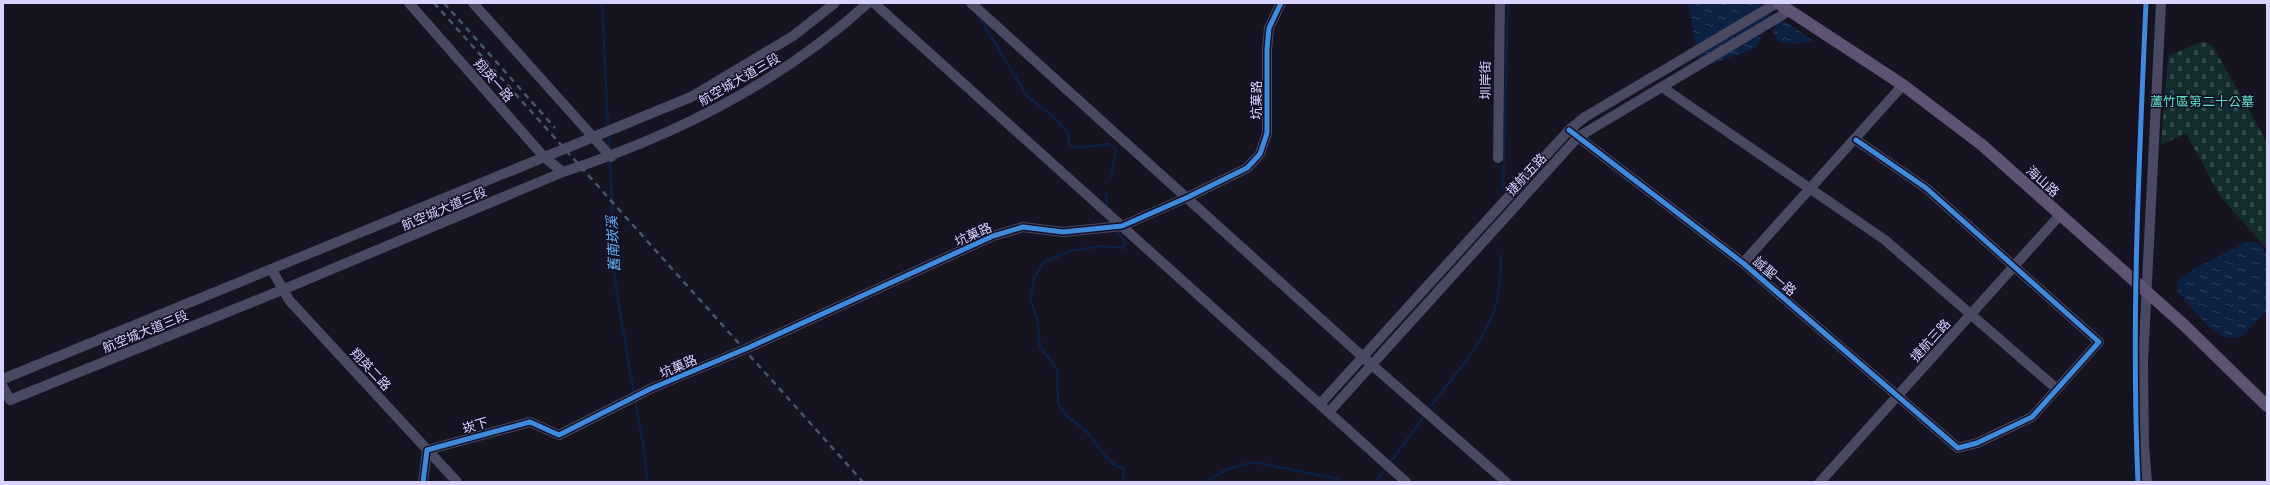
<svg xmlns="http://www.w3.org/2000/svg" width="2270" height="485" viewBox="0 0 2270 485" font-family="Karla,'Noto Sans TC',sans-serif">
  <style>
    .cemetery { fill: url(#cemetery-stones) }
    .water { fill: url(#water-ripples) }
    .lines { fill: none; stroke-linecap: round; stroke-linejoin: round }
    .stream { stroke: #0d2144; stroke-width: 2.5 }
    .minor { stroke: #4a4962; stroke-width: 10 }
    .major { stroke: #5e5373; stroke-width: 12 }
    .rail { stroke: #43596b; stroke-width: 2.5; stroke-dasharray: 6 5; stroke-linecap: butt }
    .cycleway-casing { stroke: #130f26; stroke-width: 8 }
    .cycleway { stroke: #408adc; stroke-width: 5 }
    .labels { text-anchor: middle; stroke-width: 3; stroke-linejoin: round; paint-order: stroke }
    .street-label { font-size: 13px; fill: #d9d4ff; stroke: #130f26 }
    .park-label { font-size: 13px; fill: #5fe0c0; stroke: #130f26 }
    .water-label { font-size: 14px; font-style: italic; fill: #62b6ff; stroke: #130f26 }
  </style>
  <defs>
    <pattern id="cemetery-stones" width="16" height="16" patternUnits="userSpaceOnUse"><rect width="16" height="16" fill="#132c2d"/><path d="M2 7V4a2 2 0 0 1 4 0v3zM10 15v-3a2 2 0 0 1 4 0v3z" fill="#354a4c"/></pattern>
    <pattern id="water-ripples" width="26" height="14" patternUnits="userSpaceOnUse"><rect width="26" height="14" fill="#0d2144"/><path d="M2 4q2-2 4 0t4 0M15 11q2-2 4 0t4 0" fill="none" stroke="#304060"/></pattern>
  </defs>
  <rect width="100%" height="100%" fill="#161421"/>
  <!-- cemetery -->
  <path class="cemetery" d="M2202,42L2212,45L2267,142V249L2220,196L2186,133L2161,145L2168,56Z"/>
  <!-- water -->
  <path class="water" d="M1688,3H1757L1771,12L1756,48L1711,64H1703L1698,57Z
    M1779,18L1814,41L1793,44L1778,42L1773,31Z
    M2248,241L2260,244L2267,254V310L2241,337L2226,338L2209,327L2177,291L2178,280L2196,268Z"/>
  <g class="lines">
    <!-- stream -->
    <path class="stream" d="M602,3L608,128
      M978,15L1027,96L1056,119L1068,133L1069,144L1076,148L1109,144L1116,149L1111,177
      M609,133V150
      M610,159L615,282L634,395
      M1503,189L1508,3
      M1106,194L1107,209
      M1115,229L1125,242L1124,248L1101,246L1069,251L1043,263L1034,278L1030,300L1037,317L1040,347L1057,369L1058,404L1067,416L1087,432L1106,457L1116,466L1124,468L1123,482
      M635,399L644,449L647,482
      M1428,410C1450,380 1478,350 1492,316C1500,296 1501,275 1501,255
      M1389,464L1425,415
      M1206,482L1227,469L1254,462L1338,479L1341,482
      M1376,482L1386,468"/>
    <!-- minor -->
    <path class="minor" d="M409,3L545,158L563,172
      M473,3L611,157
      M874,3L1406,482
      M971,3L1364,358L1506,482
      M1662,87L1885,240L2057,389
      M1569,130L1743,263L1958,448L1977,443L2032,417L2099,342L1926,188L1856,140
      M1498,158L1500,3
      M1743,263L1903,85
      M272,270L289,300L457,482
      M3,379L691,97L793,36L835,3
      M3,387L10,400L282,290L563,172C674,136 781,82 868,3
      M1320,404L1569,130L1585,117L1777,3
      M1329,412L1578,137L1789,11
      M423,482L427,450L530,422L559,435L650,389L750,347L993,236L1023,227L1063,232L1122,226L1186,198L1247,168L1260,154L1267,133V49L1269,28L1281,3
      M1820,482L2060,215
      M2147,482L2144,446L2143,362L2161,3"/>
    <!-- major -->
    <path class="major" d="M1778,3L1903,85L1982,145L2184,325L2267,406"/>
    <!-- rail -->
    <path class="rail" d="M434,3L863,482
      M444,3L555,128"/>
    <defs>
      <path id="cycleway" d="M1569,130L1743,263L1958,448L1977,443L2032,417L2099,342L1926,188L1856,140
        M423,482L427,450L530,422L559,435L650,389L750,347L993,236L1023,227L1063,232L1122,226L1186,198L1247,168L1260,154L1267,133V49L1269,28L1281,3
        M2138,482C2131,323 2139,162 2146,3"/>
    </defs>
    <!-- cycleway casing -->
    <use href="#cycleway" class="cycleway-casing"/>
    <!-- cycleway -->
    <use href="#cycleway" class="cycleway"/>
  </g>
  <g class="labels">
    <!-- street labels -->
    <g class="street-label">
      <text transform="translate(739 79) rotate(-30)" y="5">航空城大道三段</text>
      <text transform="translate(494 80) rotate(49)" y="5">翔英一路</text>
      <text transform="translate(1485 80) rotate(-90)" y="5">圳岸街</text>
      <text transform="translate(1256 100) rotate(-90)" y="5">坑菓路</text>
      <text transform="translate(1526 174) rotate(-47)" y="5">捷航五路</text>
      <text transform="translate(2043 181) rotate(42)" y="5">海山路</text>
      <text transform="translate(444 208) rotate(-23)" y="5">航空城大道三段</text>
      <text transform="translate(973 234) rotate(-24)" y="5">坑菓路</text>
      <text transform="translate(1775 276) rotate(41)" y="5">誠聖一路</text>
      <text transform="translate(145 331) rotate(-22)" y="5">航空城大道三段</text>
      <text transform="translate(1930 340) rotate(-48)" y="5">捷航三路</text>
      <text transform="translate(678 366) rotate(-23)" y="5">坑菓路</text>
      <text transform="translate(371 369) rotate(47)" y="5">翔英二路</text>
      <text transform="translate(475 425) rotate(-16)" y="5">崁下</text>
    </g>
    <!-- park labels -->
    <g class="park-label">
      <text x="2202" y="106">蘆竹區第二十公墓</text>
    </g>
    <!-- water labels -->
    <g class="water-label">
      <text transform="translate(613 244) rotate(-93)" y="5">舊南崁溪</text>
    </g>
  </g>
  <!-- border -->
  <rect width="2270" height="485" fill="none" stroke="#d9d4ff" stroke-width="8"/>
</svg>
